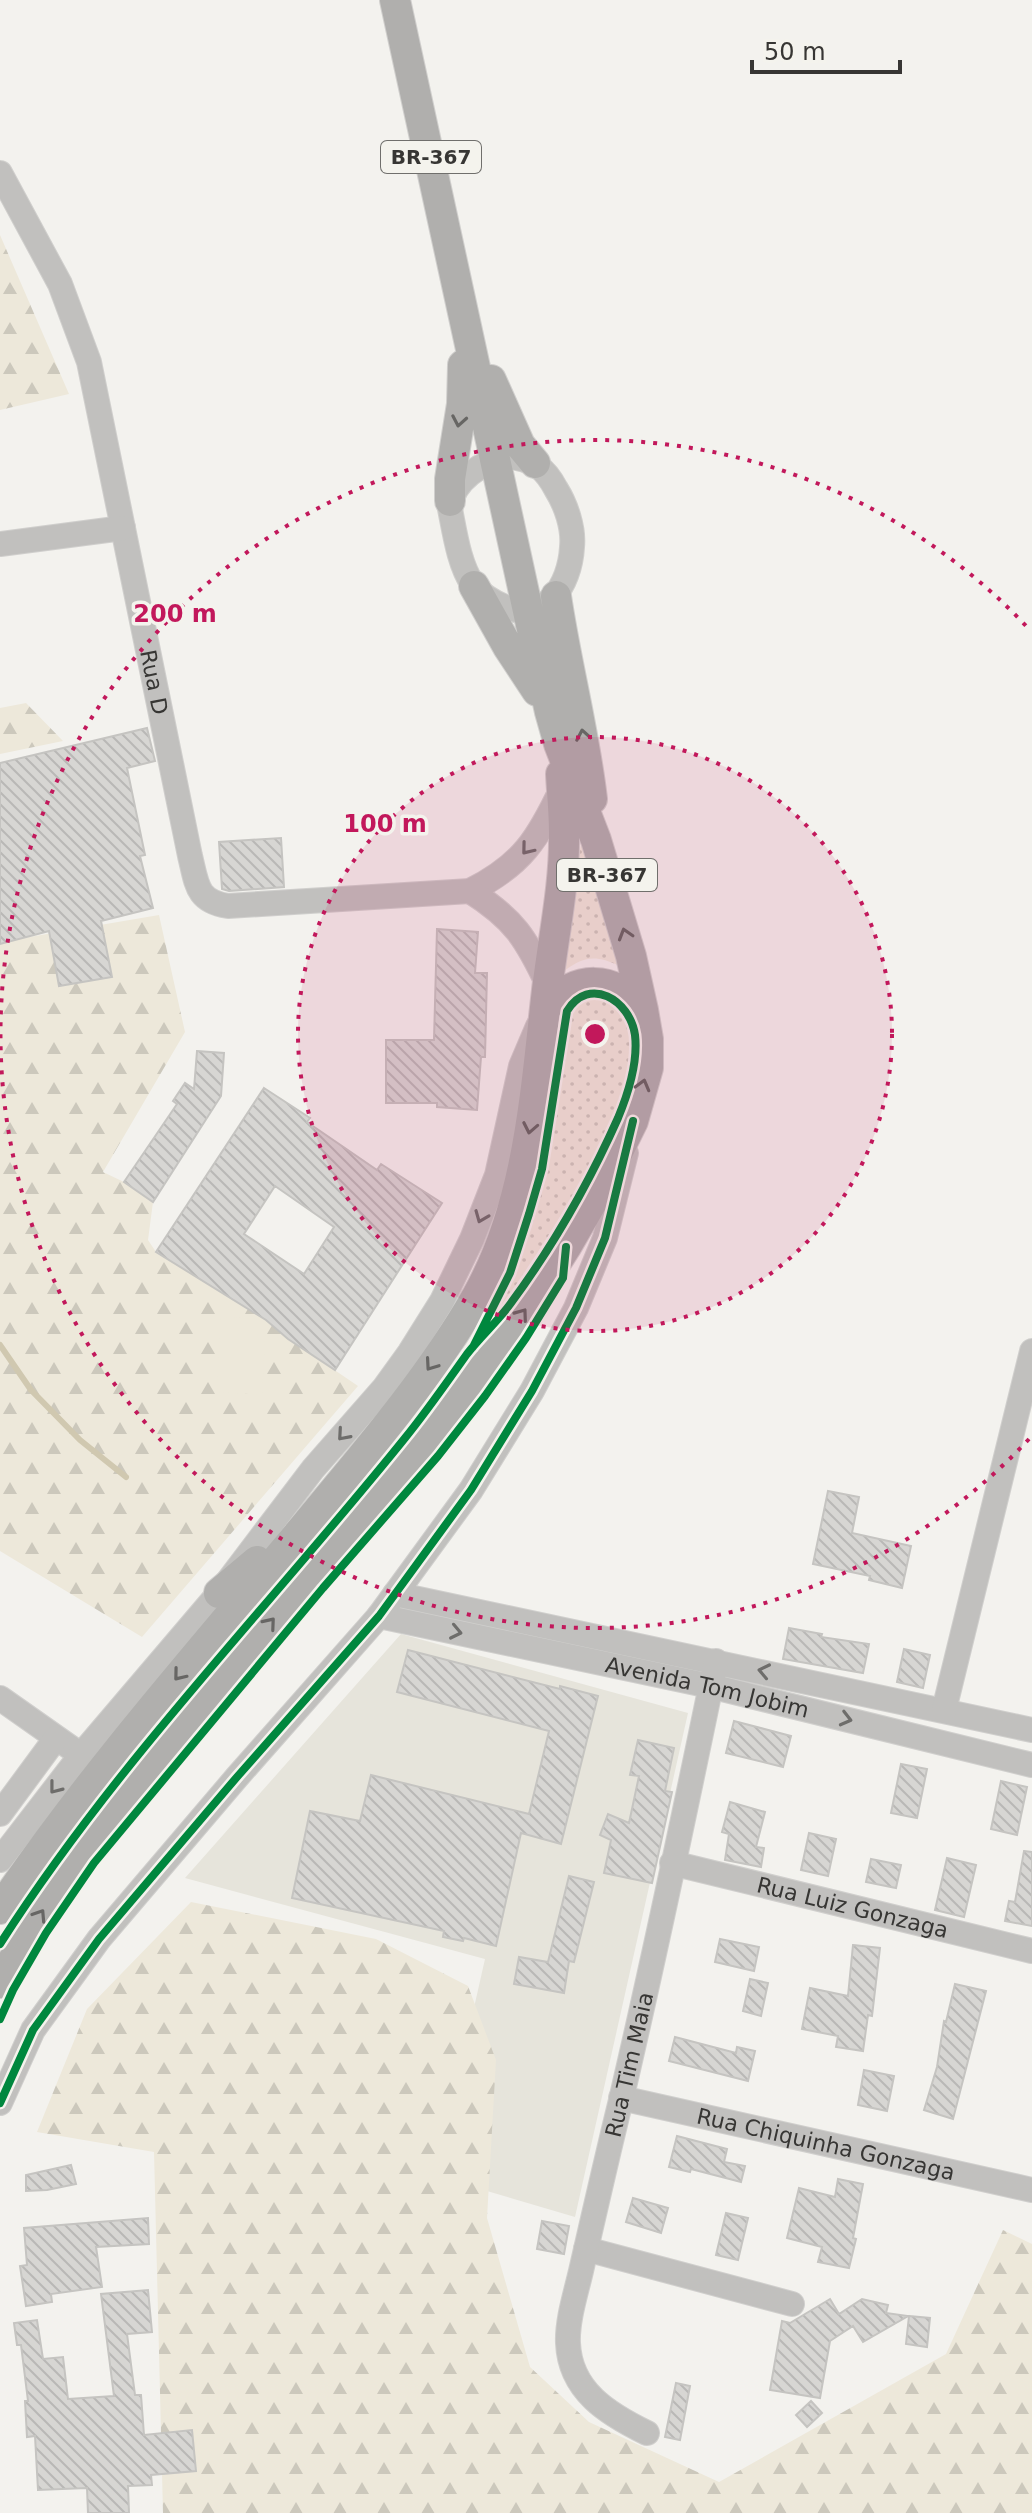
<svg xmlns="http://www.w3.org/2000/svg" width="1032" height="2513" viewBox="0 0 1032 2513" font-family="'DejaVu Sans',sans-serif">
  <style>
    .built { fill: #e6e4db }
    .forest { fill: url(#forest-firs) }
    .park { fill: url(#park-dots) }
    .pitch { fill: #ede8da }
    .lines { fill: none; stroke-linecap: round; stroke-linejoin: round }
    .stream { stroke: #d0c8b0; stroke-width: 6 }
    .building { fill: url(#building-back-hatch); stroke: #c5c4c1; stroke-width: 2; fill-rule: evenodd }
    .minor-casing { stroke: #d0cfcd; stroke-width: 26 }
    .major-casing { stroke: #d0cfcd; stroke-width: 32 }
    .minor { stroke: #c1c0be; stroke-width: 24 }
    .major { stroke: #b0afad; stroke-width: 30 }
    .cycleway-casing { stroke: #f4f3ed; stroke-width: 13 }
    .cycleway { stroke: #00873e; stroke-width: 8 }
    .oneway { stroke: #676664 }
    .oneway2 { stroke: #6e6d6b }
    .ring { fill: none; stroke: #c2185b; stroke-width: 4; stroke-dasharray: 4 8 }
    .labels { text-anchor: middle; stroke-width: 7; stroke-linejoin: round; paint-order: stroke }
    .shield { fill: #f4f3ed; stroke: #706f6c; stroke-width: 2 }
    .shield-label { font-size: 20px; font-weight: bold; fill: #373634 }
    .street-label { font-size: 22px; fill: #373634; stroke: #f4f3ed }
    .centre { fill: #c2185b; stroke: #f4f3ed; stroke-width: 4 }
    .ring-label { font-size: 24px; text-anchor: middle; font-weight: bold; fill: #c2185b; stroke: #f4f3ed; stroke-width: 7; stroke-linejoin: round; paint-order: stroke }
  </style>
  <defs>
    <pattern id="forest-firs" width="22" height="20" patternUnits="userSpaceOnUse" patternTransform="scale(2)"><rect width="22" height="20" fill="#ede8da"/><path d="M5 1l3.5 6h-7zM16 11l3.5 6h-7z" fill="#ccc8bc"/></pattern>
    <pattern id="park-dots" width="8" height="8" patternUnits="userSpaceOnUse" patternTransform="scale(2)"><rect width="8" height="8" fill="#ede8da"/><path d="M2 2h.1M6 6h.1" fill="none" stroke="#ccc8bc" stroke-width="1.8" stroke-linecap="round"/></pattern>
    <pattern id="building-back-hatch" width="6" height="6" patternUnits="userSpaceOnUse" patternTransform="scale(2)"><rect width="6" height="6" fill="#d7d6d3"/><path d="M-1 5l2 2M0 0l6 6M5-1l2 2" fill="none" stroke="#b9b8b6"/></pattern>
  </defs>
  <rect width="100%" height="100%" fill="#f3f2ee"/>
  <!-- built -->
  <path class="built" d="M401,1634L688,1713L575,2217L436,2176L485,1959L185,1878Z"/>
  <!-- forest -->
  <path class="forest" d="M0,235L69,394L0,410Z
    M26,703L63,741L0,754V708Z
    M159,915L185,1032L103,1172L124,1182L153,1202L148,1240L156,1252L266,1319L289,1339L358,1386L142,1637L0,1551V942Z
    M191,1902L376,1939L468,1986L496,2060L487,2218L530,2367L589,2422L719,2482L946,2354L1003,2230L1032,2244V2513H163L154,2152L37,2132L87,2009Z"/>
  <!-- park -->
  <path class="park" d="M581,843L620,966C595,955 585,956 564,971Z
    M595,998C709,1021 516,1286 484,1330L513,1274L545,1175L570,1017L580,1002Z"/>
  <!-- pitch -->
  <path class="pitch" d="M221,1317L266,1319L262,1395L217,1392Z"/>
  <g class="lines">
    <!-- stream -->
    <path class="stream" d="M0,1345L31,1390L80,1440L126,1477"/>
  </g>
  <!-- building -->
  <path class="building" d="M147,728L155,761L127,768L145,855L140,856L153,908L101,921L112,977L59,986L49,931L0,944V763Z
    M281,838L284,887L229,891L222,889L219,842Z
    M437,929L478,932L475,973H487L485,1057H481L477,1110L437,1107V1103H386V1040H434Z
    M197,1051L224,1053L221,1096L153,1202L124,1182L177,1104L173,1101L185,1083L194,1089Z
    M264,1088L310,1118L307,1122L377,1170L381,1164L442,1203L335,1370L288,1339L266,1320L156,1252ZM275,1186L334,1227L304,1274L244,1234Z
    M828,1491L859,1497L852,1533L911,1546L902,1588L869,1580L870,1576L813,1564Z
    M789,1628L822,1634L821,1637L869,1644L863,1673L783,1659Z
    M904,1649L930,1655L923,1688L897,1682Z
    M408,1650L560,1689V1686L598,1696L561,1844L521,1833L496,1946L464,1938L463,1941L443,1937L444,1931L292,1898L310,1811L360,1821L371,1775L529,1814L549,1731L397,1692Z
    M734,1721L791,1736L783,1767L726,1753Z
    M638,1740L674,1748L665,1791L672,1792L652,1883L604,1873L611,1840L600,1835L608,1814L629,1823L639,1776L630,1775Z
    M901,1764L927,1769L917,1818L891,1813Z
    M1001,1781L1027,1787L1017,1835L991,1829Z
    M730,1802L765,1812L756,1847L764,1848L761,1867L725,1860L729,1834L722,1832Z
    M809,1833L836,1839L828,1876L801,1870Z
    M1024,1851L1032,1852V1926L1005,1921L1009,1901L1015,1902Z
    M947,1858L976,1865L964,1917L935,1910Z
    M871,1859L901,1865L896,1888L866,1882Z
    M569,1876L594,1882L574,1962L569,1961L564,1993L514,1984L519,1957L548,1962Z
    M720,1939L759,1947L754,1971L715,1962Z
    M853,1945L880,1948L872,2016L868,2015L863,2051L836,2047L838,2036L802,2029L810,1988L848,1996Z
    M750,1979L768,1983L761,2016L743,2011Z
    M955,1984L986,1991L953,2119L924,2110L937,2067L944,2021L946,2022Z
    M675,2037L736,2053L737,2047L755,2051L748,2081L669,2061Z
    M864,2070L894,2076L887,2111L858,2105Z
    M677,2136L727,2149L724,2162L745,2166L741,2182L691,2169L690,2172L669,2167Z
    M71,2165L76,2184L47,2190L26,2191V2175Z
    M838,2179L863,2184L853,2238L856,2239L849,2268L818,2262L822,2247L787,2238L799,2188L835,2197Z
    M633,2198L668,2208L661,2233L626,2222Z
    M726,2213L748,2218L738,2260L716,2255Z
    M148,2218L149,2244L96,2247L102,2287L51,2294L52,2302L26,2306L20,2266L27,2265L24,2228Z
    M542,2221L569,2226L564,2254L537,2249Z
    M148,2290L152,2332L127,2334L135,2395H141L144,2435L192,2430L196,2471L151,2475L152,2485L128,2486L129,2513H88L87,2488L38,2490L35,2436L27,2437L25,2401H28L21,2345H17L14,2323L37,2320L43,2359L63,2357L68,2399L114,2396L101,2294Z
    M830,2299L839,2314L862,2299L888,2305L886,2313L908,2316L863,2342L853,2326L830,2341L820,2398L770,2390L782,2321L790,2323Z
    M909,2316L930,2318L927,2347L906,2344Z
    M676,2383L690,2386L680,2440L665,2437Z
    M811,2401L822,2413L807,2427L796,2415Z"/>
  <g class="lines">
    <defs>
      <g id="minor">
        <path id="s1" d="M0,173L60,284L89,362L190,856C197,884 196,901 228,906L470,891C522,865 538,839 562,788"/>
        <path d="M509,457C533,459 545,468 556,489C566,505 574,528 572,547C570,585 545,625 503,606C493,602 480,594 473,585C459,564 455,534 450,509C451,481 484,460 509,457Z"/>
        <path d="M0,544L123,528"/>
        <path d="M470,891C514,919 526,938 548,985"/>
        <path d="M395,1594L1032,1730"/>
        <path id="s2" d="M379,1616L710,1686L1032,1765"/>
        <path d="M0,1698L81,1755"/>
        <path d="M944,1710L1032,1351"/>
        <path d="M0,1814L56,1738"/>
        <path d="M0,1860L81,1755L219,1593L313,1469L384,1388L410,1352L442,1301L472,1239L497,1175L521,1066L538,1026"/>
        <path id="s3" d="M672,1863L1032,1951"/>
        <path id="s4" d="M621,2098L1032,2190"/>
        <path d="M0,2103L33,2030L99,1939L237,1777L379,1616L471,1490L532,1391L576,1308L605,1238L626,1153"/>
        <path d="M586,2249L792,2304"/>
        <path id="s5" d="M647,2433C608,2414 570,2391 568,2343C567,2320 576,2293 581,2271C594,2214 607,2157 621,2100C655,1954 686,1807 716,1661"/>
      </g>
      <path id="major" d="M491,380L520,445L535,463
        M450,501V479L462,404L463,365
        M474,586L508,647L537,691
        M556,596C566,664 584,730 592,799
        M545,1009C576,974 613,974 643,1010
        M219,1593L257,1561
        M0,1909C90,1776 196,1656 299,1533C361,1458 428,1381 477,1296C529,1203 535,1093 547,990C553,938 565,885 564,833C564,814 562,794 561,774
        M0,1983L39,1915L105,1824L267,1626L414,1456L529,1305L566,1247L599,1190L633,1121L648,1068V1039L643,1010L631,956L596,840L559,744L550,712L395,0"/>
    </defs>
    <!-- minor casing -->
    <use href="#minor" class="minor-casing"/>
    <!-- major casing -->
    <use href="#major" class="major-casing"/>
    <!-- minor -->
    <use href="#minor" class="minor"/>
    <!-- major -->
    <use href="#major" class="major"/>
    <defs>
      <path id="cycleway" d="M0,1944C117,1761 270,1606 405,1438C427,1411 447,1382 467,1354C481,1336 498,1321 511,1303C553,1246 589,1183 618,1118C628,1094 638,1061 635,1035C630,1000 589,975 567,1011L542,1169L529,1214L510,1273L473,1347
        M0,2019L13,1990L46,1933L94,1863L323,1588L438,1456L485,1396L526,1338L563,1278L566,1247
        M0,2103L33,2030L99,1939L237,1777L379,1616L471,1490L532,1391L576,1308L605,1238L633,1121"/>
    </defs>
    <!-- cycleway casing -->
    <use href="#cycleway" class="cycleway-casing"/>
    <!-- cycleway -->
    <use href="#cycleway" class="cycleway"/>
  </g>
  <!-- one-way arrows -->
  <defs><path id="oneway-chevron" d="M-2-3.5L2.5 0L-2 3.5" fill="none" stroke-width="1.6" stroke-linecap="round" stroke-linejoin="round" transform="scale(2)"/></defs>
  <g class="oneway">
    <use href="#oneway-chevron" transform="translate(459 421) rotate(100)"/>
    <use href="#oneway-chevron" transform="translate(583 735) rotate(-100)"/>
    <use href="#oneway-chevron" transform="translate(625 934) rotate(-107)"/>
    <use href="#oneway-chevron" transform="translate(643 1085) rotate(-75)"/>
    <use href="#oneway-chevron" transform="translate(530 1128) rotate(101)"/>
    <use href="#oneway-chevron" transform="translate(522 1314) rotate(-54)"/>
    <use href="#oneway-chevron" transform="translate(431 1365) rotate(125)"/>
    <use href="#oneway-chevron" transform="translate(270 1623) rotate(-50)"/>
    <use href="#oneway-chevron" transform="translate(179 1675) rotate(129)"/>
    <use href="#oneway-chevron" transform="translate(40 1915) rotate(-57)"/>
  </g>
  <g class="oneway2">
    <use href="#oneway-chevron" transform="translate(527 849) rotate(129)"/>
    <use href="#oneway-chevron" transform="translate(481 1217) rotate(112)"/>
    <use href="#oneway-chevron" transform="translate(343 1435) rotate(131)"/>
    <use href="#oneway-chevron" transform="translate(456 1632) rotate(12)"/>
    <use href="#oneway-chevron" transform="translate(764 1671) rotate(-168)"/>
    <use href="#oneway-chevron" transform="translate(846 1719) rotate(14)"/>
    <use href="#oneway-chevron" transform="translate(55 1788) rotate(128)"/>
  </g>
  <!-- distance rings -->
  <circle cx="595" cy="1034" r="297" fill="#c2185b" fill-opacity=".12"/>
  <g class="ring">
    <circle cx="595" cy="1034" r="297"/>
    <path d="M1029 1439A594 594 0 1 1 1029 629"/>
  </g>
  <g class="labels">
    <!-- shield labels -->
    <g class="shield">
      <rect x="381" y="141" width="100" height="32" rx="6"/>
      <rect x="557" y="859" width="100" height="32" rx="6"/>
    </g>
    <g class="shield-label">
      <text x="431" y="164">BR-367</text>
      <text x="607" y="882">BR-367</text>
    </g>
    <!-- street labels -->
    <g class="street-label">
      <text dy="8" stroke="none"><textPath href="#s1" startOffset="536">Rua D</textPath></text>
      <text dy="8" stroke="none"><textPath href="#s2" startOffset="336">Avenida Tom Jobim</textPath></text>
      <text dy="8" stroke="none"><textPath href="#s3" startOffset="186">Rua Luiz Gonzaga</textPath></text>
      <text dy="8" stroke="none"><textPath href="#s5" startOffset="412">Rua Tim Maia</textPath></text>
      <text dy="8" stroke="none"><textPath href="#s4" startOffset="210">Rua Chiquinha Gonzaga</textPath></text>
    </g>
  </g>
  <circle cx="595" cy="1034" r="12" class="centre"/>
  <g class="ring-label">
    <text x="175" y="622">200 m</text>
    <text x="385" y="832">100 m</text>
  </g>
  <!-- scale -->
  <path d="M752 60v12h148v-12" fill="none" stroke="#373634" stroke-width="4"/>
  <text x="764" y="60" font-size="24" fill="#373634" stroke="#f4f3ed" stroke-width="6" paint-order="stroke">50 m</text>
</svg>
